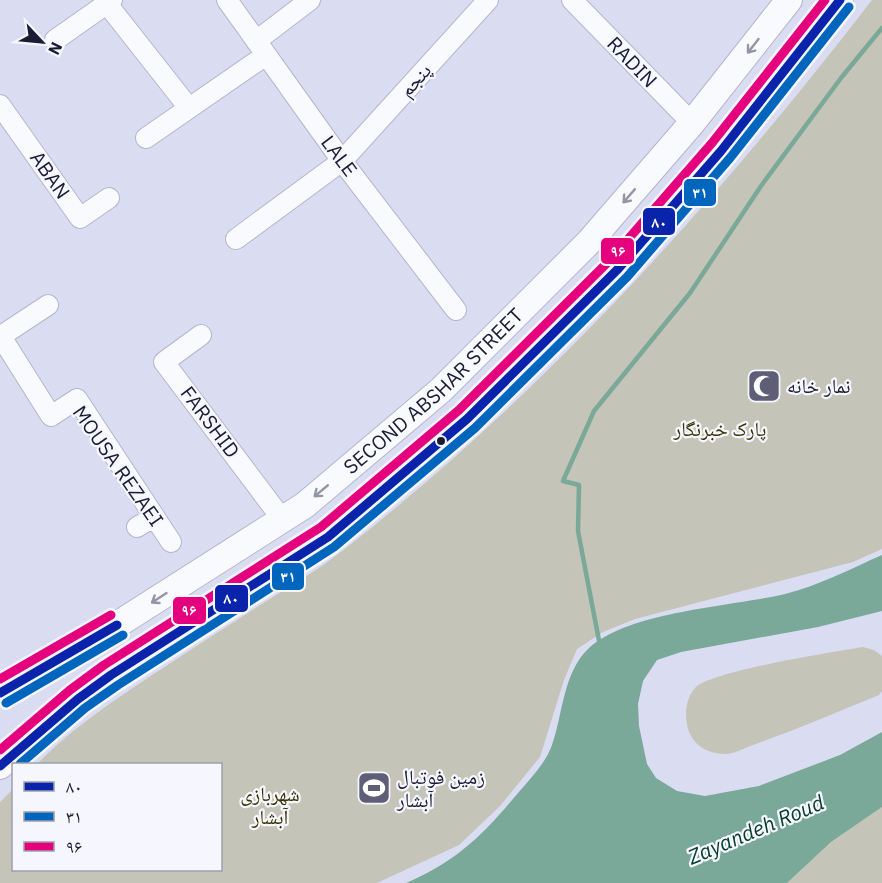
<svg xmlns="http://www.w3.org/2000/svg" width="882" height="883" viewBox="0 0 882 883" font-family="'IBM Plex Sans','Noto Naskh Arabic',sans-serif">
  <style>
    .green { fill: #c5c4b8 }
    .water { fill: #7aa899 }
    .lines { fill: none; stroke-linecap: round; stroke-linejoin: round }
    .stream { stroke: #7aa899; stroke-width: 4.5 }
    .minor-casing { stroke: #b5b6cc; stroke-width: 22 }
    .major-casing { stroke: #b5b6cc; stroke-width: 28 }
    .minor { stroke: #f9fafd; stroke-width: 20 }
    .major { stroke: #f9fafd; stroke-width: 26 }
    .bus-1-casing { stroke: #f6f7fe; stroke-width: 14 }
    .bus-2-casing { stroke: #f6f7fe; stroke-width: 14 }
    .bus-3-casing { stroke: #f6f7fe; stroke-width: 14 }
    .bus-1 { stroke: #0924aa; stroke-width: 9 }
    .bus-2 { stroke: #0065bd; stroke-width: 9 }
    .bus-3 { stroke: #e5007d; stroke-width: 9 }
    .oneway { stroke: #9596a3 }
    .bus-dot { fill: #1b1b34; stroke: #f6f7fe; stroke-width: 2 }
    .labels { text-anchor: middle; stroke-width: 4.5; stroke-linejoin: round; paint-order: stroke }
    .street-label { font-size: 20px; fill: #1b1b34; stroke: #f6f7fe }
    .poi-label { font-size: 20px; fill: #1b1b34; stroke: #f6f7fe; text-anchor: start }
    .park-label { font-size: 20px; fill: #393200; stroke: #f6f7fe }
    .water-label { font-size: 21px; font-style: italic; fill: #053d28; stroke: #f6f7fe }
    .line-badge { stroke: #f6f7fe; stroke-width: 2 }
    .badge-label { font-size: 16px; text-anchor: middle; font-weight: bold; fill: #fff }
  </style>
  <rect width="100%" height="100%" fill="#dadcf2"/>
  <!-- green -->
  <path class="green" d="M872,0H882V549L853,562L635,619L603,632L577,649L564,680L540,757L500,806L459,845L377,883H0V802L13,789L14,870H220V764H37C67,733 103,708 140,683C181,656 223,629 265,602C292,585 321,568 346,548C546,391 717,201 872,0Z
    M863,647L874,650L882,656V691L879,695C838,712 797,729 756,744C746,747 735,754 725,754C709,753 696,748 689,732C684,718 685,699 695,688C710,671 834,652 863,647Z
    M882,807V883H787L831,842Z"/>
  <!-- water -->
  <path class="water" d="M882,555V611L818,627L681,652L657,660L643,681L638,704L639,726L647,764L656,778L677,791L705,796L759,786L840,755L882,732V807L831,842L787,883H406C457,861 483,835 518,793C531,778 545,764 552,745C563,714 563,672 589,648C630,611 730,607 785,594C818,586 850,569 882,555Z"/>
  <g class="lines">
    <!-- stream -->
    <path class="stream" d="M600,646L578,531L579,485L563,481L594,411L690,293L761,186L841,78L882,28"/>
    <defs>
      <path id="minor" d="M104,0L189,108
        M227,0L342,161L456,310
        M572,0L692,123
        M55,40L112,0
        M256,41L310,0
        M0,105L80,218L109,198
        M146,138L266,55
        M236,239L342,161L488,0
        M0,335L51,416L77,399L171,542
        M201,335L164,362L282,519
        M1,336L48,305
        M137,527L154,517"/>
      <g id="major">
        <path id="s1" d="M0,693L90,642L305,505L441,390L589,242L692,123L789,0"/>
        <path d="M0,766L78,699L111,675L328,537L467,419L618,269L721,151L840,0"/>
      </g>
    </defs>
    <!-- minor casing -->
    <use href="#minor" class="minor-casing"/>
    <!-- major casing -->
    <use href="#major" class="major-casing"/>
    <!-- minor -->
    <use href="#minor" class="minor"/>
    <!-- major -->
    <use href="#major" class="major"/>
    <defs>
      <path id="bus-1" d="M0,693L117,625
        M0,766L78,699L111,675L328,537L467,419L618,269L721,151L840,0"/>
      <path id="bus-2" d="M6,703L123,635
        M20,764L85,708L118,685L334,547L475,428L627,277L730,158L849,7"/>
      <path id="bus-3" d="M0,679L111,615
        M0,750L70,690L104,665L321,527L459,410L609,261L712,143L825,0"/>
    </defs>
    <!-- bus-1 casing -->
    <use href="#bus-1" class="bus-1-casing"/>
    <!-- bus-2 casing -->
    <use href="#bus-2" class="bus-2-casing"/>
    <!-- bus-3 casing -->
    <use href="#bus-3" class="bus-3-casing"/>
    <!-- bus-1 -->
    <use href="#bus-1" class="bus-1"/>
    <!-- bus-2 -->
    <use href="#bus-2" class="bus-2"/>
    <!-- bus-3 -->
    <use href="#bus-3" class="bus-3"/>
  </g>
  <!-- one-way arrows -->
  <defs><path id="oneway-shaft" d="M-6 0H5M1.5-3L5.5 0L1.5 3" fill="none" stroke-width="1.6" stroke-linecap="round" stroke-linejoin="round" transform="scale(1.5)"/></defs>
  <g class="oneway">
    <use href="#oneway-shaft" transform="translate(753 46) rotate(128)"/>
    <use href="#oneway-shaft" transform="translate(629 196) rotate(131)"/>
    <use href="#oneway-shaft" transform="translate(321 491) rotate(140)"/>
    <use href="#oneway-shaft" transform="translate(159 598) rotate(147)"/>
  </g>
  <!-- icons -->
  <defs>
    <symbol id="mosque-square" viewBox="-11 -11 22 22"><rect x="-9" y="-9" width="18" height="18" rx="4" fill="#5e5f76" stroke="#f6f7fe"/><path d="M3.5-4.9A6 6 0 1 0 3.5 4.9A5 5 0 1 1 3.5-4.9Z" fill="#fff"/></symbol>
    <symbol id="stadium-square" viewBox="-11 -11 22 22"><rect x="-9" y="-9" width="18" height="18" rx="4" fill="#5e5f76" stroke="#f6f7fe"/><path d="M0-5a6.5 5 0 1 0 0 10a6.5 5 0 1 0 0-10ZM-3.5-1.8h7v3.6h-7Z" fill="#fff"/></symbol>
  </defs>
  <g fill-rule="evenodd">
    <use href="#mosque-square" x="745" y="367" width="38" height="38"/>
    <use href="#stadium-square" x="355" y="769" width="38" height="38"/>
  </g>
  <!-- markers -->
  <circle class="bus-dot" cx="441" cy="441" r="5"/>
  <g class="labels">
    <!-- street labels -->
    <g class="street-label">
      <text transform="translate(632 62) rotate(46)" y="7">RADIN</text>
      <text transform="translate(415 80) rotate(-48)" y="7">پنجم</text>
      <text transform="translate(339 156) rotate(53)" y="7">LALE</text>
      <text transform="translate(50 175) rotate(55)" y="7">ABAN</text>
      <text dy="7" stroke="none"><textPath href="#s1" startOffset="530">SECOND ABSHAR STREET</textPath></text>
      <text transform="translate(210 422) rotate(53)" y="7">FARSHID</text>
      <text transform="translate(118 466) rotate(55)" y="7">MOUSA REZAEI</text>
    </g>
    <!-- poi labels -->
    <g class="poi-label">
      <text x="787" y="393">نمار خانه</text>
      <text x="397" y="784">زمین فوتبال<tspan x="397" dy="23">آبشار</tspan></text>
    </g>
    <!-- park labels -->
    <g class="park-label">
      <text x="720" y="436">پارک خبرنگار</text>
      <text x="270" y="801">شهربازی<tspan x="270" dy="23">آبشار</tspan></text>
    </g>
    <!-- water labels -->
    <g class="water-label">
      <text transform="translate(756 830) rotate(-23)" y="7">Zayandeh Roud</text>
    </g>
  </g>
  <g class="line-badge">
    <rect x="683" y="178" width="34" height="29" rx="6" fill="#0065bd"/>
    <rect x="642" y="207" width="34" height="29" rx="6" fill="#0924aa"/>
    <rect x="600" y="237" width="35" height="28" rx="6" fill="#e5007d"/>
    <rect x="271" y="562" width="34" height="29" rx="6" fill="#0065bd"/>
    <rect x="214" y="584" width="35" height="29" rx="6" fill="#0924aa"/>
    <rect x="172" y="596" width="35" height="29" rx="6" fill="#e5007d"/>
  </g>
  <g class="badge-label">
    <text x="700" y="198">۳۱</text>
    <text x="659" y="228">۸۰</text>
    <text x="618" y="257">۹۶</text>
    <text x="288" y="582">۳۱</text>
    <text x="231" y="604">۸۰</text>
    <text x="189" y="616">۹۶</text>
  </g>
  <!-- legend -->
  <rect x="12" y="763" width="210" height="108" fill="#f6f7fe" stroke="#9e9fad" stroke-width="1.5"/>
  <rect x="24" y="782" width="30" height="9" fill="#0924aa" stroke="#9e9fad" stroke-width="1.5"/>
  <text x="66" y="793" font-size="18" fill="#1b1b34">۸۰</text>
  <rect x="24" y="812" width="30" height="9" fill="#0065bd" stroke="#9e9fad" stroke-width="1.5"/>
  <text x="66" y="823" font-size="18" fill="#1b1b34">۳۱</text>
  <rect x="24" y="842" width="30" height="9" fill="#e5007d" stroke="#9e9fad" stroke-width="1.5"/>
  <text x="66" y="853" font-size="18" fill="#1b1b34">۹۶</text>
  <!-- north arrow -->
  <g transform="translate(42 42) rotate(116)" stroke="#f6f7fe" stroke-width="4.5" paint-order="stroke">
  <path d="M0-4.5L10 22L0 15L-10 22Z" fill="#1b1b34"/>
  <text y="-9" font-size="16" font-weight="bold" text-anchor="middle" fill="#1b1b34">N</text>
  </g>
</svg>
